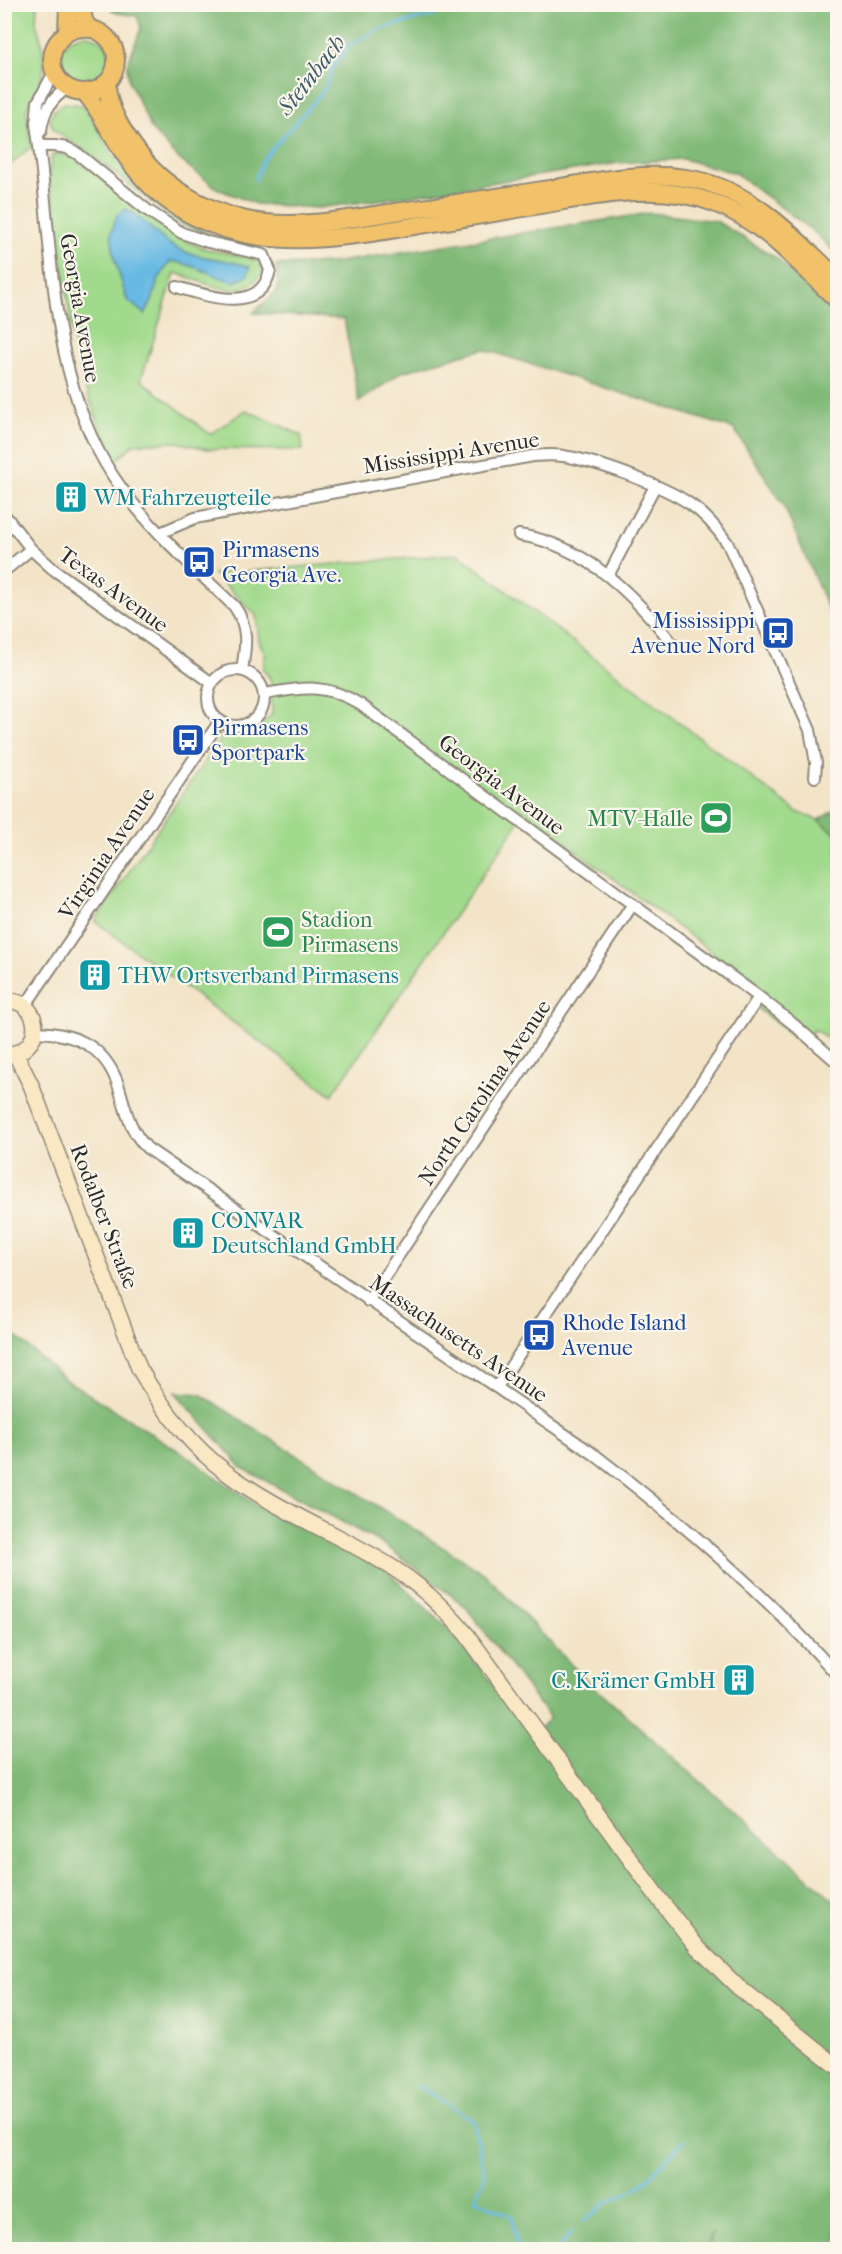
<svg xmlns="http://www.w3.org/2000/svg" width="842" height="2254" viewBox="0 0 842 2254" font-family="'IM FELL French Canon',serif">
  <style>
    .green { fill: #a2da8d; stroke: #66825c; stroke-width: 1.5 }
    .forest { fill: #81ba78; stroke: #567252; stroke-width: 1.5 }
    .water { fill: #68b9e3; stroke: #4a7287; stroke-width: 1.5 }
    .lines { fill: none; stroke-linecap: round; stroke-linejoin: round }
    .stream { stroke: #68b9e3; stroke-width: 3 }
    .minor-casing { stroke: #8f887a; stroke-width: 14 }
    .secondary-casing { stroke: #8f887a; stroke-width: 18 }
    .primary-casing { stroke: #8f887a; stroke-width: 20 }
    .minor { stroke: #fff; stroke-width: 10 }
    .secondary { stroke: #fae7c3; stroke-width: 15 }
    .primary { stroke: #f2c26a; stroke-width: 16 }
    .labels { text-anchor: middle; stroke-width: 4.5; stroke-linejoin: round; paint-order: stroke }
    .street-label { font-size: 22px; fill: #2b2b2b; stroke: #fbf7ec }
    .culture-label { font-size: 22px; fill: #0d838f; stroke: #fbf7ec; text-anchor: start }
    .transit-label { font-size: 22px; fill: #164399; stroke: #fbf7ec; text-anchor: start }
    .leisure-label { font-size: 22px; fill: #27864d; stroke: #fbf7ec; text-anchor: end }
    .water-label { font-size: 24px; font-style: italic; fill: #405d6b; stroke: #fbf7ec }
  </style>
  <rect width="100%" height="100%" fill="#fbf7ec"/>
  <filter id="ink" filterUnits="userSpaceOnUse"><feTurbulence type="fractalNoise" baseFrequency=".0167" numOctaves="2"/><feDisplacementMap in="SourceGraphic" scale="12" xChannelSelector="R" yChannelSelector="G"/><feConvolveMatrix kernelMatrix="1 2 1 2 8 2 1 2 1" color-interpolation-filters="sRGB"/></filter>
  <filter id="wash" filterUnits="userSpaceOnUse"><feTurbulence type="fractalNoise" baseFrequency=".008" numOctaves="4" result="noise"/><feDisplacementMap in="SourceGraphic" scale="24" xChannelSelector="R" yChannelSelector="G"/><feGaussianBlur stdDeviation="1.35" result="paint"/><feColorMatrix in="noise" values="0 0 0 0 0 0 0 0 0 0 0 0 0 0 0 0 0 1.4 0 .05"/><feComposite in="paint" operator="in"/></filter>
  <g filter="url(#wash)">
    <rect width="100%" height="100%" fill="#f3e4c8"/>
    <!-- green -->
    <path class="green" d="M5,4L37,5L36,23L42,43L44,68L40,84L26,110L32,146L5,169Z
      M60 60a25 25 0 1 1 50 0a25 25 0 1 1-50 0Z
      M64,103L82,105C98,124 106,148 122,167C147,197 179,218 213,237L177,222L94,157L54,130L50,120L53,111Z
      M62,154L74,157C113,188 151,226 198,246C218,255 240,252 260,262L263,273C237,305 206,281 175,273L141,380L210,434L246,410L301,435L303,450L208,449L176,442L134,444L117,460L112,456L87,393L73,339L49,172L52,155Z
      M458,554L797,812L818,820L837,834V1045L814,1029L804,1045L756,1007L766,993L522,810L515,828L332,1095L95,921L227,729C248,736 258,730 272,714L271,680L263,669L265,654L259,641L256,615L214,574Z"/>
    <!-- forest -->
    <path class="forest" d="M110,5H837V254L814,232L735,173L683,159L618,163L408,196L318,208L256,204L218,189L180,160L152,130L129,81L127,65L141,28L137,16L117,13L110,8Z
      M650,213L716,221L778,259L837,319V630L783,504L734,429L483,349L402,372L359,402L344,319L253,313L278,290L276,265L332,263Z
      M837,809V834L818,820Z
      M4,1326L66,1380L184,1454L262,1509L385,1569L445,1626L534,1733L550,1718L465,1606L383,1544L242,1468L175,1392L200,1394L485,1574L585,1679L837,1903V2249H709L713,2232L705,2250L5,2249Z"/>
    <!-- water -->
    <path class="water" d="M126,209C146,219 159,240 178,249C200,260 227,258 250,267L247,276L234,282C213,276 192,263 170,261L158,280L152,301L145,314L127,300L114,257L111,233L117,215Z"/>
    <g class="lines">
      <!-- stream -->
      <path class="stream" d="M827,4L838,12
        M255,180L264,158L325,89L332,69L349,45L380,29L438,14L449,4
        M418,2086L473,2120L485,2176L475,2199L512,2216L518,2250
        M583,2222L605,2204L637,2188L649,2178L684,2140
        M557,2250L572,2232"/>
    </g>
  </g>
  <g filter="url(#ink)">
    <g class="lines">
      <defs>
        <path id="minor" d="M54,72L38,102L36,124C54,241 46,373 113,476C146,526 191,565 234,606C249,626 246,646 242,670
          M41,131C43,112 51,98 68,88
          M39,146H55L67,148L78,154L147,210L182,233L208,242L264,255L270,270C261,315 207,296 177,287
          M4,514L31,549L53,569L212,683
          M160,533L195,518L533,456C545,455 557,454 569,457C601,463 664,486 690,504C706,515 717,528 728,544L810,730L816,763L815,777
          M519,535C587,545 636,597 676,648
          M4,571L31,549
          M608,576L655,486
          M208 698a28 28 0 1 1 56 0a28 28 0 1 1-56 0Z
          M265,694C303,687 327,683 361,705L759,997L792,1023L838,1063
          M25,1006L220,721
          M35,1032C80,1033 109,1049 121,1094C127,1115 131,1132 147,1148L595,1455C682,1522 766,1594 838,1676
          M368,1301L633,904
          M497,1387L759,997"/>
        <path id="secondary" d="M4,1001C44,997 46,1056 4,1054
          M15,1053L31,1085L139,1368C162,1409 190,1445 227,1473C278,1511 339,1534 393,1568C422,1586 445,1609 467,1635L660,1900L698,1948L738,1987L838,2067"/>
        <path id="primary" d="M81,4L84,20L89,29
          M52 60a32 32 0 1 1 64 0a32 32 0 1 1-64 0Z
          M67,33L68,4
          M107,83C107,109 125,135 141,156C168,192 222,219 266,223C307,227 348,219 388,213C444,205 499,197 555,188C597,181 643,171 686,178C750,187 793,237 838,279
          M85,93C96,105 103,120 112,134C126,159 144,183 167,200C244,256 332,240 420,225C466,218 512,210 558,202C610,193 664,184 714,203C763,221 801,266 838,301"/>
      </defs>
      <!-- minor casing -->
      <use href="#minor" class="minor-casing"/>
      <!-- secondary casing -->
      <use href="#secondary" class="secondary-casing"/>
      <!-- primary casing -->
      <use href="#primary" class="primary-casing"/>
      <!-- minor -->
      <use href="#minor" class="minor"/>
      <!-- secondary -->
      <use href="#secondary" class="secondary"/>
      <!-- primary -->
      <use href="#primary" class="primary"/>
    </g>
  </g>
  <!-- icons -->
  <defs>
    <symbol id="building-square" viewBox="-11 -11 22 22"><rect x="-9" y="-9" width="18" height="18" rx="4" fill="#0f9aa8" stroke="#fbf7ec"/><path d="M-4-6H4V6H1V3H-1V6H-4ZM-2.5-4.3h1.7v1.8h-1.7ZM.8-4.3h1.7v1.8H.8ZM-2.5-1h1.7V.8h-1.7ZM.8-1h1.7V.8H.8Z" fill="#fff"/></symbol>
    <symbol id="bus-square" viewBox="-11 -11 22 22"><rect x="-9" y="-9" width="18" height="18" rx="4" fill="#1a4fb4" stroke="#fbf7ec"/><path d="M-5-6H5V4H4V6H2V4H-2V6H-4V4H-5ZM-3.5-4V0h7V-4ZM-3.5 1.2v1.5H-2V1.2ZM2 1.2v1.5H3.5V1.2Z" fill="#fff"/></symbol>
    <symbol id="stadium-square" viewBox="-11 -11 22 22"><rect x="-9" y="-9" width="18" height="18" rx="4" fill="#2e9e5b" stroke="#fbf7ec"/><path d="M0-5a6.5 5 0 1 0 0 10a6.5 5 0 1 0 0-10ZM-3.5-1.8h7v3.6h-7Z" fill="#fff"/></symbol>
  </defs>
  <g fill-rule="evenodd">
    <use href="#building-square" x="52" y="478" width="38" height="38"/>
    <use href="#bus-square" x="180" y="543" width="38" height="38"/>
    <use href="#bus-square" x="759" y="614" width="38" height="38"/>
    <use href="#bus-square" x="169" y="721" width="38" height="38"/>
    <use href="#stadium-square" x="697" y="799" width="38" height="38"/>
    <use href="#stadium-square" x="259" y="913" width="38" height="38"/>
    <use href="#building-square" x="76" y="956" width="38" height="38"/>
    <use href="#building-square" x="169" y="1214" width="38" height="38"/>
    <use href="#bus-square" x="520" y="1316" width="38" height="38"/>
    <use href="#building-square" x="720" y="1661" width="38" height="38"/>
  </g>
  <g class="labels">
    <!-- street labels -->
    <g class="street-label">
      <text transform="translate(81 308) rotate(80)" y="8">Georgia Avenue</text>
      <text transform="translate(451 452) rotate(-9)" y="8">Mississippi Avenue</text>
      <text transform="translate(114 589) rotate(36)" y="8">Texas Avenue</text>
      <text transform="translate(502 784) rotate(37)" y="8">Georgia Avenue</text>
      <text transform="translate(106 853) rotate(-56)" y="8">Virginia Avenue</text>
      <text transform="translate(484 1092) rotate(-56)" y="8">North Carolina Avenue</text>
      <text transform="translate(105 1216) rotate(69)" y="8">Rodalber Straße</text>
      <text transform="translate(459 1338) rotate(34)" y="8">Massachusetts Avenue</text>
    </g>
    <!-- culture labels -->
    <g class="culture-label">
      <text x="94" y="505">WM Fahrzeugteile</text>
      <text x="118" y="983">THW Ortsverband Pirmasens</text>
      <text x="211" y="1228">CONVAR<tspan x="211" dy="25">Deutschland GmbH</tspan></text>
      <text x="716" y="1688" text-anchor="end">C. Krämer GmbH</text>
    </g>
    <!-- transit labels -->
    <g class="transit-label">
      <text x="222" y="557">Pirmasens<tspan x="222" dy="25">Georgia Ave.</tspan></text>
      <text x="755" y="628" text-anchor="end">Mississippi<tspan x="755" dy="25">Avenue Nord</tspan></text>
      <text x="211" y="735">Pirmasens<tspan x="211" dy="25">Sportpark</tspan></text>
      <text x="562" y="1330">Rhode Island<tspan x="562" dy="25">Avenue</tspan></text>
    </g>
    <!-- leisure labels -->
    <g class="leisure-label">
      <text x="693" y="826">MTV-Halle</text>
      <text x="301" y="927" text-anchor="start">Stadion<tspan x="301" dy="25">Pirmasens</tspan></text>
    </g>
    <!-- water labels -->
    <g class="water-label">
      <text transform="translate(311 75) rotate(-52)" y="8">Steinbach</text>
    </g>
  </g>
  <!-- margin -->
  <rect width="842" height="2254" fill="none" stroke="#fbf7ec" stroke-width="24"/>
</svg>
